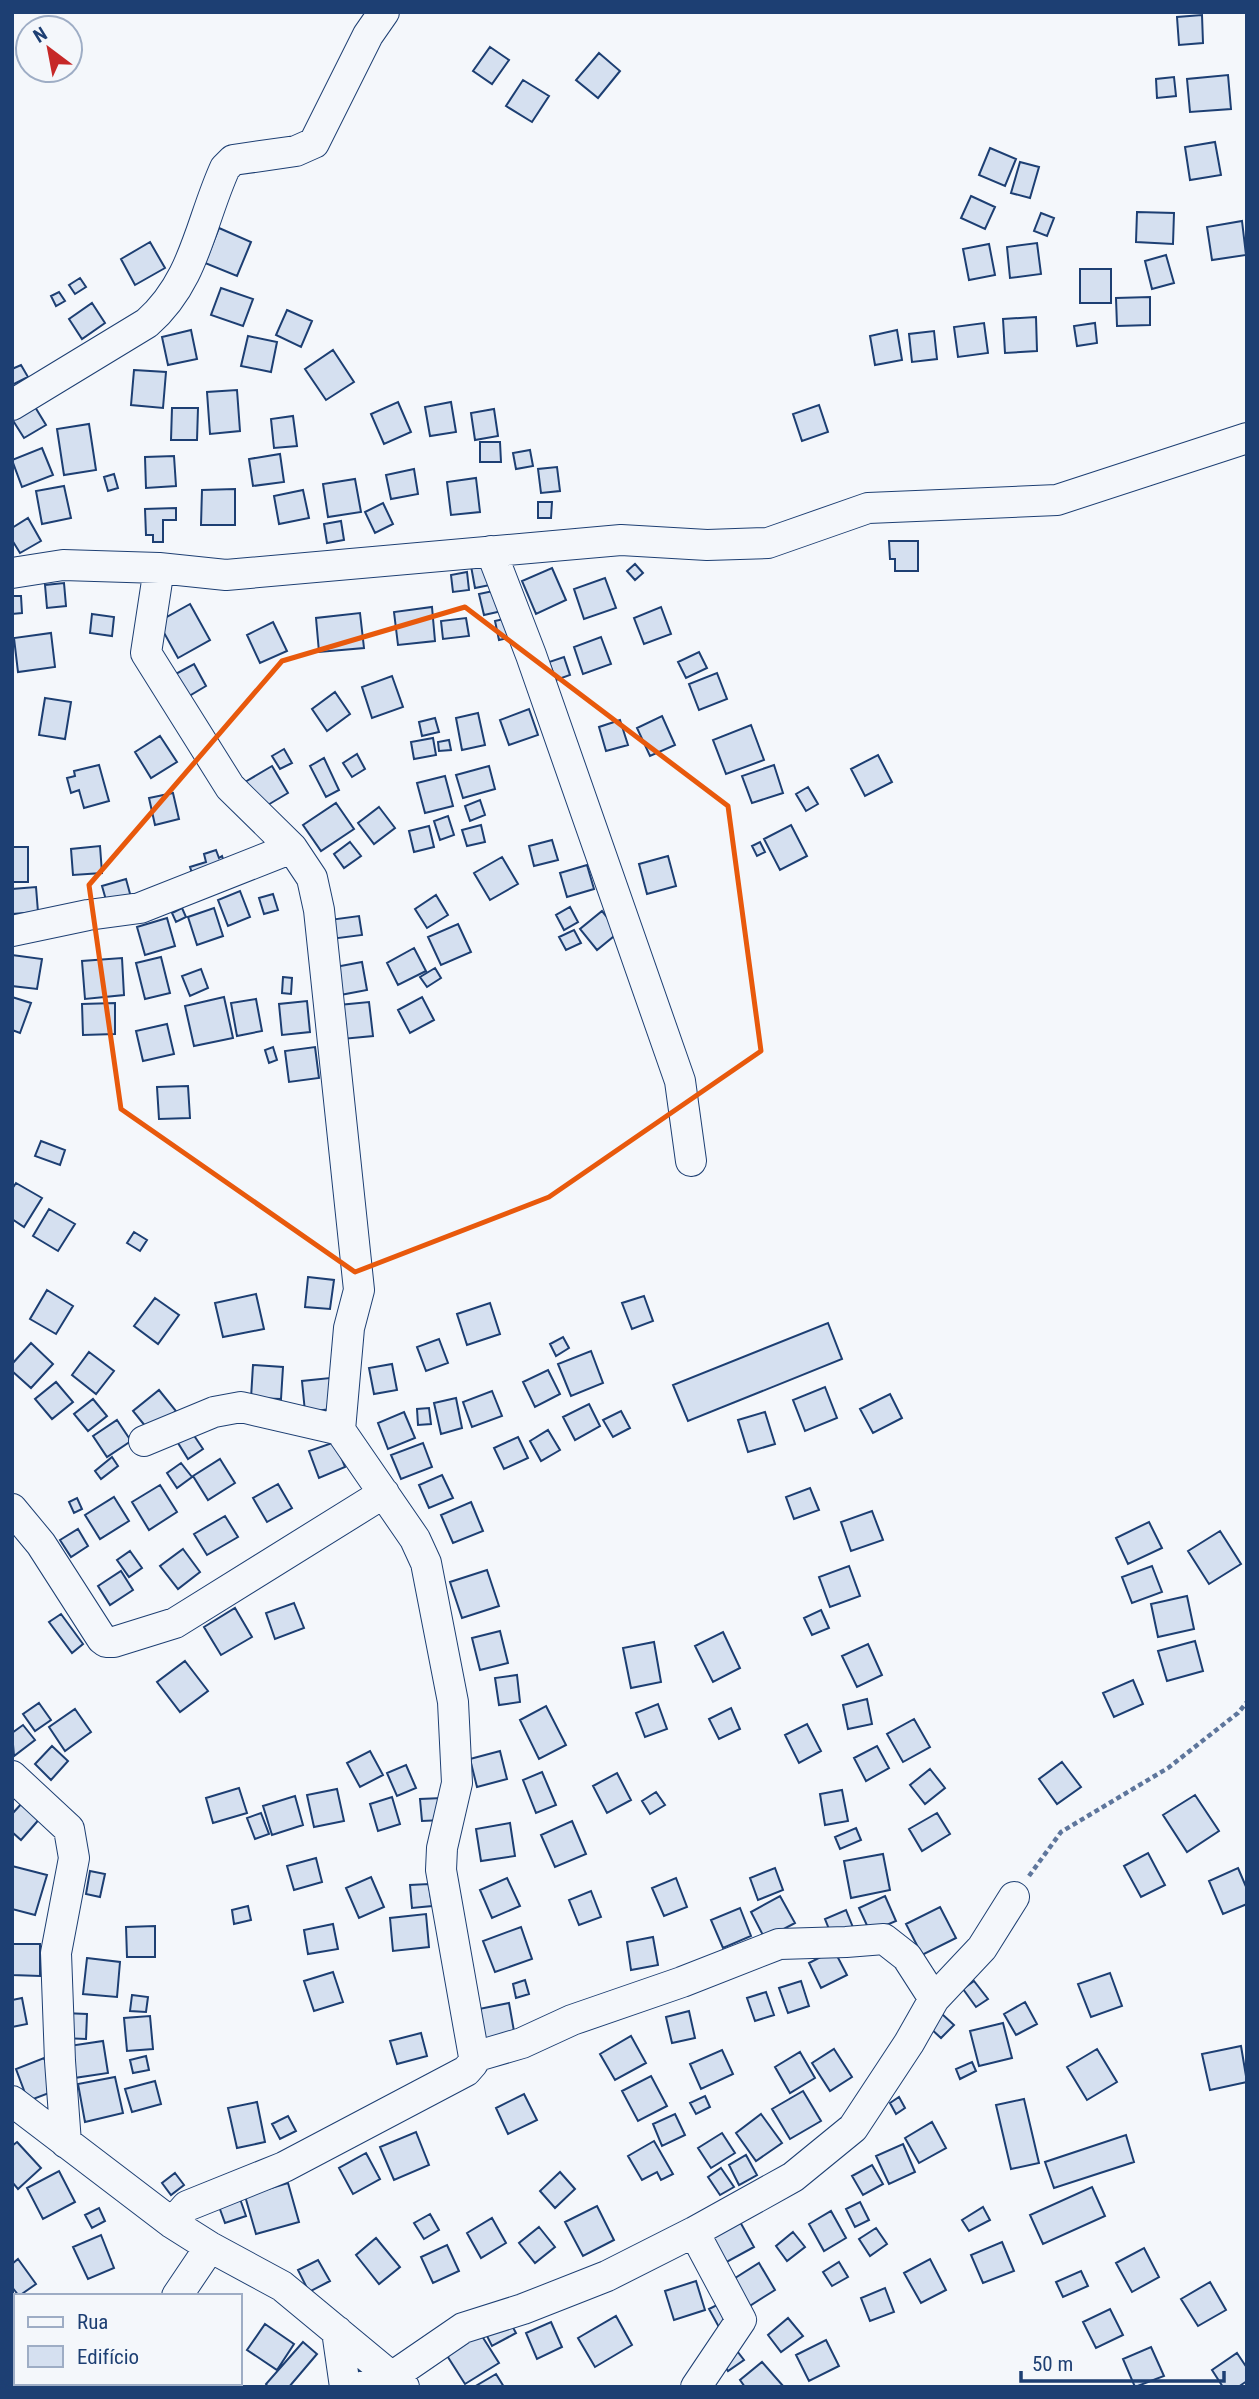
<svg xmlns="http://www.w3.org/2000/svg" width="1259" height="2399" viewBox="0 0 1259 2399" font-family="'Roboto Condensed',sans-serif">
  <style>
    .building { fill: #d5e0f0; stroke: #1d3f73; stroke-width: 2 }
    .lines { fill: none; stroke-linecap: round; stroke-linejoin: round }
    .minor-casing { stroke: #1d3f73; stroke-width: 32 }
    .path { stroke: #5e769c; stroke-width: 4.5; stroke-dasharray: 5 3.5; stroke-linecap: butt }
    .minor { stroke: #f4f7fb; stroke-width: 30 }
    .marked { fill: none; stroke: #e8590c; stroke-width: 5; stroke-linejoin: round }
  </style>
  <rect width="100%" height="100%" fill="#f4f7fb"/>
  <!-- building -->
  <path class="building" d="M1202,15L1203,43L1179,45L1177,17Z
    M490,47L509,60L492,84L473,71Z
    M599,53L620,71L598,98L576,80Z
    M1228,75L1231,109L1190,112L1187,79Z
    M1174,77L1176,96L1157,98L1156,79Z
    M523,80L549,96L532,122L506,106Z
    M1215,142L1221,175L1190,180L1185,147Z
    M990,148L1016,159L1005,186L979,175Z
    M1020,162L1039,167L1030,198L1011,193Z
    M971,196L995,207L985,229L961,218Z
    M1137,212L1174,213L1173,244L1136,242Z
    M1041,213L1054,218L1047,236L1034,231Z
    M1242,221L1246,255L1212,260L1207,227Z
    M219,228L251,242L237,276L205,263Z
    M150,242L165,268L135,285L121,259Z
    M1037,243L1041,274L1010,278L1007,247Z
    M989,244L995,275L969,280L963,249Z
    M1166,255L1174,283L1152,289L1145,261Z
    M1080,269H1111V303H1080Z
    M80,278L86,287L75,294L69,285Z
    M221,288L253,299L243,326L211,315Z
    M59,292L65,301L56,306L51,296Z
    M1150,297V325L1117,326L1116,298Z
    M92,303L105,323L82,339L69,319Z
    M287,310L312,321L301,347L276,335Z
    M1036,317L1037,351L1005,353L1003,319Z
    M984,323L988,353L958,357L954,327Z
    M1095,323L1097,343L1077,346L1074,326Z
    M191,330L197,359L168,365L162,337Z
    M897,330L902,360L875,365L870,336Z
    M934,331L937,359L912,362L909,334Z
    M248,336L277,342L271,372L241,366Z
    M333,350L354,382L326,400L305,369Z
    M21,365L28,377L12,385V369Z
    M134,370L166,372L163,408L131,405Z
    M237,390L240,431L210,434L207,392Z
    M32,402L46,425L24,438L12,419Z
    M398,402L411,432L384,444L371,414Z
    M451,402L456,432L430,436L425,407Z
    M819,405L828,432L802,441L793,414Z
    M172,408H198L197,440H171Z
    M494,409L498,436L475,440L471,413Z
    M293,416L297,446L274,448L271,419Z
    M89,424L96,470L64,475L57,429Z
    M480,442H500L501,462H480Z
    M42,448L53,475L22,487L12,460Z
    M530,450L533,466L516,469L513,453Z
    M280,454L284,482L253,486L249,459Z
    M174,456L176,486L146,488L145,457Z
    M557,467L560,491L541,493L538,469Z
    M414,469L418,494L391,499L386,475Z
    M114,474L118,488L108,491L104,477Z
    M476,478L480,512L451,515L447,482Z
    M355,479L361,512L328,517L323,484Z
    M64,486L71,518L42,524L36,491Z
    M235,489V525H201L202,490Z
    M303,490L309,518L279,524L274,496Z
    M538,502H552L551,518H538Z
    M383,503L393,524L375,533L365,512Z
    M176,508V520H163V542H153V535H146L145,509Z
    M28,518L41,541L20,553L12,540V528Z
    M341,521L344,540L327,543L324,524Z
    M889,541H918V571H895V559H890Z
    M486,563L490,585L475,588L471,566Z
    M635,564L643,573L635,580L627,571Z
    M552,568L566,600L536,614L522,581Z
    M467,572L469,590L453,592L451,575Z
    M605,578L616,608L584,619L574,589Z
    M64,583L66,606L47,608L45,585Z
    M498,590L502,611L484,615L479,594Z
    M12,596H21L22,613L12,614Z
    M190,604L210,640L178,658L158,622Z
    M432,607L435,641L398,645L394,612Z
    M661,607L671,634L644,644L634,618Z
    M360,613L364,648L319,652L316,618Z
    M92,614L114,617L112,636L90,633Z
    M512,617L516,636L499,640L495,621Z
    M466,618L469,636L443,639L441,621Z
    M273,622L287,651L260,663L247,635Z
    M51,633L55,667L18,672L14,638Z
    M601,637L611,664L583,674L574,647Z
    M699,652L707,668L686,678L678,662Z
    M564,657L570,675L556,680L549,662Z
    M194,664L206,686L184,699L172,676Z
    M717,673L727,699L699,710L689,684Z
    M392,676L403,707L372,718L362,687Z
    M335,692L350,714L327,731L312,709Z
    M45,698L71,702L65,739L39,735Z
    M529,709L538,735L509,745L500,720Z
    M478,713L485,745L462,750L456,718Z
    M662,716L675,745L650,756L637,728Z
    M435,718L439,732L422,736L419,722Z
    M620,720L628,745L606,751L599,727Z
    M751,725L764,760L726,774L713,740Z
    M160,736L177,762L151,778L135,752Z
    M433,738L436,755L414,759L411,742Z
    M449,740L451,750L439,751L438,742Z
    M284,749L292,763L280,769L272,756Z
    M357,754L365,769L352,777L343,763Z
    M878,755L892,782L865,796L851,769Z
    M324,758L339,790L326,797L310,766Z
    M99,765L109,801L84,808L79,790L71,793L67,778L75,776L74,771Z
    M774,765L783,793L752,803L742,776Z
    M272,766L288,793L261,809L245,782Z
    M489,766L495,789L463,798L456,775Z
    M445,776L453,806L425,813L417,783Z
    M808,787L818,804L806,811L796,794Z
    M173,793L179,819L155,825L149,798Z
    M480,800L485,815L470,821L465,806Z
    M336,803L354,829L321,851L303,825Z
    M379,807L395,828L374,844L358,823Z
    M448,816L454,835L440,840L434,821Z
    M481,825L485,842L467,846L462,830Z
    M791,825L807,856L780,870L764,839Z
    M429,826L434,847L414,852L409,831Z
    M552,840L558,860L534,866L529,846Z
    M350,842L361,856L344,868L334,854Z
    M760,842L765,852L757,856L752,846Z
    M100,846L102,873L73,875L71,849Z
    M12,847H28V882H12Z
    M216,850L219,858L222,856L227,871L195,882L190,867L206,862L204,854Z
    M668,856L676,886L647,894L639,864Z
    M502,857L518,884L490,900L474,873Z
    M587,865L594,889L567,897L560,873Z
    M126,879L132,901L108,907L102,886Z
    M36,887L38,912L12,914V889Z
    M240,891L250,917L228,926L218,900Z
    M273,894L278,910L264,914L259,898Z
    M436,895L448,915L427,928L415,909Z
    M570,907L578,922L564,930L556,915Z
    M182,908L186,917L176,922L172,913Z
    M214,908L223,936L197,945L188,917Z
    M602,911L619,932L597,950L580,929Z
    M359,916L362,935L331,939L329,920Z
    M167,918L175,946L145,955L137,927Z
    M458,924L471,952L441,965L428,937Z
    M574,930L581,943L566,950L559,937Z
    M414,948L426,971L398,985L387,963Z
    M12,955L42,959L37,989L12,986Z
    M161,957L170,993L145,999L136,963Z
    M122,958L124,995L85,999L82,961Z
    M362,962L367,990L335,996L330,968Z
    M435,968L441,978L427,987L420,977Z
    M201,969L208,988L190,996L182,976Z
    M283,977L292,978L291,994L282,993Z
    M12,997L31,1003L20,1033L12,1030Z
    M224,997L233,1038L194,1046L185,1006Z
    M422,997L434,1020L410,1033L398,1010Z
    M256,999L262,1031L237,1036L231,1003Z
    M307,1001L310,1032L282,1035L279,1004Z
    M369,1002L373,1036L342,1039L339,1005Z
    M115,1003V1034L83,1035L82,1004Z
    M167,1024L174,1054L143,1061L136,1031Z
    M273,1047L277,1060L269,1063L265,1050Z
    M315,1047L319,1078L289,1082L285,1051Z
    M188,1086L190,1118L159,1119L157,1087Z
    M41,1141L65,1150L60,1165L35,1156Z
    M16,1183L42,1198L24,1227L12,1219V1189Z
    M49,1209L75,1224L58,1251L33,1236Z
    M134,1232L147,1240L140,1251L127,1243Z
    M308,1277L334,1280L330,1309L305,1307Z
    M47,1290L73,1306L56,1334L30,1319Z
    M256,1294L264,1329L223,1337L215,1303Z
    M644,1296L653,1321L632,1329L622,1303Z
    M155,1298L179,1315L158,1344L134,1326Z
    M490,1303L500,1334L467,1345L457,1314Z
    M828,1323L842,1359L688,1421L673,1385Z
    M563,1337L569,1348L556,1356L550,1344Z
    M439,1339L448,1363L426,1371L417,1347Z
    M31,1343L53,1364L31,1388L12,1371V1364Z
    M591,1351L603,1383L571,1396L558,1364Z
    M89,1352L114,1371L96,1394L72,1375Z
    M392,1364L397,1390L374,1394L369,1368Z
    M253,1365L283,1367L281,1399L251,1398Z
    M548,1370L560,1394L535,1407L523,1382Z
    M330,1378L332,1409L305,1412L302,1381Z
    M56,1382L73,1402L52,1419L35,1399Z
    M825,1387L837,1418L805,1431L793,1400Z
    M159,1390L176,1411L150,1432L133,1411Z
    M492,1391L502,1416L472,1427L463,1402Z
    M890,1394L902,1418L873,1433L860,1409Z
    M456,1398L462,1428L441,1434L434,1403Z
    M93,1399L107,1416L88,1431L74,1414Z
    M589,1404L600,1426L575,1440L563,1417Z
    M429,1408L431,1424L418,1425L417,1409Z
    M621,1411L630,1428L613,1437L603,1420Z
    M404,1412L415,1438L388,1449L378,1423Z
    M765,1412L775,1444L748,1452L738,1420Z
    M117,1420L131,1441L107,1457L93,1436Z
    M548,1430L560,1450L541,1461L530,1441Z
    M193,1434L203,1449L188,1459L178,1443Z
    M518,1437L528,1458L504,1469L494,1448Z
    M335,1442L345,1467L319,1478L309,1451Z
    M423,1443L432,1467L401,1479L391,1455Z
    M112,1457L118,1466L101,1479L95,1471Z
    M220,1459L235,1483L208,1500L193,1476Z
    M181,1463L192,1477L177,1488L167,1473Z
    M442,1475L453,1498L429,1508L419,1485Z
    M278,1484L292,1508L267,1522L253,1498Z
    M160,1485L177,1512L149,1530L132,1502Z
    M810,1488L819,1510L794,1519L786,1497Z
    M114,1497L129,1521L100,1539L85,1515Z
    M77,1498L82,1509L74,1513L69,1502Z
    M471,1502L483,1531L453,1543L441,1515Z
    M872,1511L883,1540L851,1551L841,1522Z
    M225,1516L238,1537L207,1555L194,1534Z
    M1149,1522L1162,1548L1128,1564L1116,1538Z
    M78,1529L88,1546L71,1557L60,1540Z
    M1220,1531L1241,1564L1209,1584L1188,1551Z
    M183,1549L200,1572L178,1589L160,1566Z
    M130,1551L142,1568L129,1577L117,1560Z
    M849,1566L860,1596L830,1607L819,1577Z
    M1152,1566L1162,1592L1132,1603L1122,1577Z
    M487,1570L499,1606L462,1618L450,1582Z
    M121,1571L133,1590L110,1605L98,1586Z
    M1187,1596L1194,1629L1158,1637L1151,1604Z
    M294,1603L304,1628L275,1639L266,1613Z
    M235,1608L252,1637L221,1655L204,1627Z
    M821,1610L829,1628L812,1635L804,1618Z
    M61,1614L83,1644L72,1653L49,1622Z
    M500,1631L508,1663L480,1670L472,1638Z
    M723,1632L740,1668L713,1682L695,1646Z
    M1195,1641L1203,1671L1167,1681L1158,1651Z
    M654,1642L661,1682L631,1688L623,1648Z
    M868,1644L882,1675L857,1687L842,1656Z
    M185,1661L208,1691L180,1712L157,1682Z
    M517,1675L520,1702L499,1705L495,1678Z
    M1133,1680L1143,1704L1114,1717L1103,1693Z
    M867,1699L872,1724L848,1729L843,1705Z
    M39,1703L51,1720L35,1731L23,1714Z
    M658,1704L667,1729L645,1737L636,1713Z
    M546,1706L566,1745L539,1759L520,1720Z
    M731,1708L740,1729L719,1739L709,1719Z
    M75,1709L91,1732L65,1751L49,1727Z
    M914,1719L930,1747L903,1762L887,1734Z
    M807,1724L821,1751L799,1763L785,1735Z
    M23,1725L35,1740L14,1756L12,1733Z
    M52,1746L68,1761L51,1780L35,1764Z
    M877,1746L889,1768L866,1781L854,1758Z
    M370,1751L383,1775L360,1787L347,1763Z
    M500,1751L507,1779L477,1787L470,1759Z
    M1062,1762L1081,1787L1057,1804L1039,1779Z
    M406,1765L416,1788L397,1796L387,1773Z
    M930,1769L945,1788L925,1804L910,1785Z
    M542,1772L556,1805L536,1813L523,1780Z
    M617,1773L631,1800L607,1813L593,1786Z
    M239,1788L247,1813L213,1823L206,1798Z
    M337,1789L344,1821L314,1827L307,1795Z
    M842,1790L848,1821L825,1825L820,1794Z
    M656,1792L665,1805L650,1814L642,1801Z
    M1195,1795L1219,1831L1187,1852L1163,1815Z
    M295,1796L303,1825L272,1835L263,1806Z
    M392,1797L400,1824L378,1831L370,1804Z
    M442,1798L443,1820L422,1821L420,1799Z
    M24,1801L42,1816L21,1840L12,1832V1814Z
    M261,1813L269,1834L255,1839L247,1818Z
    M937,1813L950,1834L922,1851L909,1829Z
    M572,1821L586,1854L555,1867L541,1835Z
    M510,1823L515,1856L481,1861L476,1829Z
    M856,1828L861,1840L840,1849L835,1837Z
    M1148,1853L1165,1885L1141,1897L1124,1866Z
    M883,1854L890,1890L851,1898L844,1861Z
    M316,1858L322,1882L294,1890L287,1866Z
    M12,1866L47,1875L35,1915L12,1909Z
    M775,1868L783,1890L758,1900L750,1878Z
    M1238,1868L1247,1889V1904L1223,1914L1209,1881Z
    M90,1871L105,1874L100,1897L86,1894Z
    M371,1877L384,1907L359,1918L346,1888Z
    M507,1878L520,1906L492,1918L480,1890Z
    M676,1878L687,1907L664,1916L652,1888Z
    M429,1884L432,1906L412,1908L410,1885Z
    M591,1891L601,1917L579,1925L569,1900Z
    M780,1896L795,1923L765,1939L751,1912Z
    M885,1896L896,1921L870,1932L859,1908Z
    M248,1906L251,1920L234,1924L232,1910Z
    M940,1907L956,1938L922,1955L906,1924Z
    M740,1908L751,1936L723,1948L711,1920Z
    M846,1910L854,1930L833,1939L825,1919Z
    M426,1914L429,1947L393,1951L390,1918Z
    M333,1924L338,1949L308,1954L304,1930Z
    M155,1926V1957H127L126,1927Z
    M521,1927L532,1959L495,1972L483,1941Z
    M653,1937L658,1965L631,1970L627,1942Z
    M12,1944H40V1976L12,1975Z
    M834,1950L847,1975L821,1988L809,1963Z
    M87,1958L120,1962L117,1997L83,1994Z
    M333,1972L343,2002L314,2011L304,1981Z
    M1110,1973L1122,2006L1091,2017L1078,1984Z
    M525,1980L529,1994L516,1998L513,1984Z
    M801,1981L809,2006L788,2013L779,1988Z
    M974,1981L988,1999L976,2007L963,1989Z
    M766,1992L774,2015L755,2021L747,1998Z
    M132,1995L148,1997L146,2012L130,2011Z
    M22,1998L27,2024L12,2027V2000Z
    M1025,2002L1037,2024L1016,2035L1004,2014Z
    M509,2003L515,2037L485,2043L479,2009Z
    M689,2011L695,2038L672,2043L666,2017Z
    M63,2013L87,2014L86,2039L62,2038Z
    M942,2014L954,2025L941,2038L929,2027Z
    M150,2016L153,2049L127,2051L124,2018Z
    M1003,2023L1012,2058L979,2066L970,2031Z
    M421,2033L427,2056L397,2064L390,2041Z
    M631,2036L646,2063L615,2080L600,2054Z
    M103,2041L108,2073L74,2078L69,2046Z
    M1241,2046L1247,2082L1210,2090L1202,2054Z
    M834,2049L852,2077L830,2091L812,2063Z
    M1097,2049L1117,2082L1087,2100L1067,2067Z
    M722,2050L733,2074L701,2089L690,2064Z
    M800,2052L815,2078L790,2093L775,2067Z
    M146,2056L149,2070L133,2073L130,2060Z
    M44,2058L57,2090L28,2101L16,2069Z
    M972,2062L976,2071L960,2079L956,2069Z
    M651,2076L667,2106L638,2121L622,2091Z
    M115,2077L123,2113L85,2122L78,2084Z
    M155,2081L161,2104L132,2112L125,2089Z
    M803,2091L821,2121L790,2139L772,2109Z
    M524,2094L537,2120L508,2134L496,2108Z
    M705,2096L710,2107L696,2114L690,2103Z
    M899,2097L905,2108L896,2114L890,2103Z
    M1024,2099L1039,2163L1011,2169L996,2105Z
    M257,2102L265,2142L237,2148L228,2108Z
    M675,2114L685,2135L662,2146L653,2124Z
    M761,2114L782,2143L756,2161L736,2133Z
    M288,2116L296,2131L280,2139L272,2124Z
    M932,2122L946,2148L919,2163L905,2138Z
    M416,2132L429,2165L394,2180L380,2147Z
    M722,2133L735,2153L711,2168L698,2148Z
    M1126,2135L1134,2162L1054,2188L1045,2162Z
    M654,2141L673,2174L661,2180L657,2172L642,2180L628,2156Z
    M17,2142L41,2168L18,2189L12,2182V2146Z
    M903,2144L915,2172L889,2184L876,2156Z
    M366,2153L380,2179L353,2194L339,2168Z
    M746,2155L757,2175L739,2185L729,2165Z
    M872,2165L883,2184L863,2195L852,2176Z
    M721,2168L734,2187L720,2195L708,2177Z
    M59,2171L75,2202L43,2219L27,2188Z
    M560,2172L575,2189L555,2208L540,2191Z
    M175,2173L184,2185L171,2195L162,2183Z
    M288,2183L299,2222L256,2234L245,2196Z
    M1092,2187L1105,2216L1043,2244L1030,2215Z
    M238,2193L246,2216L225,2223L217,2201Z
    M860,2202L869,2220L855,2227L846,2209Z
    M597,2206L614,2240L583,2256L565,2222Z
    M983,2207L990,2220L969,2231L962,2220Z
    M99,2208L105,2221L92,2228L85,2215Z
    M831,2211L846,2238L824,2251L809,2224Z
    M430,2214L439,2230L424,2239L414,2223Z
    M492,2218L506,2243L481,2258L467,2233Z
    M739,2220L754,2247L723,2264L708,2237Z
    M539,2227L555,2247L535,2263L519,2243Z
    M876,2228L887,2244L870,2256L859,2239Z
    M793,2232L805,2247L787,2261L776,2246Z
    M101,2235L114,2268L88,2279L73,2247Z
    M376,2238L400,2267L379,2284L356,2255Z
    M1002,2242L1014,2271L983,2283L971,2255Z
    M447,2245L459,2271L433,2283L421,2257Z
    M1144,2248L1159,2277L1132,2292L1116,2263Z
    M18,2259L36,2284L19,2296L12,2287V2264Z
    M930,2259L946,2290L921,2303L904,2273Z
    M318,2260L330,2281L309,2292L298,2270Z
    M839,2262L848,2277L832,2286L823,2272Z
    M759,2263L775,2290L748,2307L732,2280Z
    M1081,2271L1088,2286L1063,2297L1056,2282Z
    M696,2281L705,2310L674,2320L665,2291Z
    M1210,2282L1226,2310L1198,2326L1181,2299Z
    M885,2288L894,2312L870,2321L861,2298Z
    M725,2301L735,2321L720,2329L709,2309Z
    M1110,2309L1123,2335L1096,2348L1083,2322Z
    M616,2316L632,2345L595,2367L578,2338Z
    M788,2318L803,2336L781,2352L768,2335Z
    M509,2320L516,2333L492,2346L485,2332Z
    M551,2322L562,2347L537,2359L526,2333Z
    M265,2324L294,2344L277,2370L247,2350Z
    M480,2333L499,2363L465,2384L446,2354Z
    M826,2340L839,2366L809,2381L796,2355Z
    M303,2342L317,2354L289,2387H268L266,2384Z
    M734,2347L744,2360L728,2371L719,2358Z
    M1151,2347L1164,2376L1135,2387L1123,2359Z
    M16,2351V2383L12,2385V2353Z
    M1237,2353L1247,2368V2381L1238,2387H1223L1212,2370Z
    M762,2362L784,2387H745L740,2380Z
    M496,2374L504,2387H474Z
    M75,2383H122L124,2387H73Z"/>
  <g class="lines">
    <defs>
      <path id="minor" d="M12,405L147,323C195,281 200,223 225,168L233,160L296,151L314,143L368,35L384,12
        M491,551L531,655L680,1081L691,1161
        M159,568L146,653L230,787L292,848L312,878L319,910L359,1290L349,1328L340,1430
        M12,573L63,565L159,568L226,575L621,540L707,545L768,543L868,508L1057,500L1247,438
        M12,931L88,915L140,908L292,848
        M144,1441L214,1412L241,1407L340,1430L415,1539L426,1563L453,1702L457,1783L442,1848L441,1870L474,2057L473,2063L466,2071L284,2167L187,2206L172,2223
        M12,1509L41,1544L102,1639L106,1642H114L175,1623L384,1493
        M12,1776L69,1829L74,1858L56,1953L60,2061L66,2143
        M474,2057L522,2043L572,2020L682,1982L779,1944L846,1942L884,1939L907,1957L934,1999
        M12,2101L172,2223L210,2247L282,2286L404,2387
        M694,2232L741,2320L696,2387
        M177,2296L210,2247
        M337,2331L345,2387
        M59,2387L64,2383
        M362,2387L393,2376L463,2328L523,2309L607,2276L694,2232L793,2177L853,2128L909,2043L934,1999L982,1948L1014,1897"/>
    </defs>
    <!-- minor casing -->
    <use href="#minor" class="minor-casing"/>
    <!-- path -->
    <path class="path" d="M1029,1876L1061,1832L1168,1768L1238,1713L1247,1702"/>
    <!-- minor -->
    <use href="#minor" class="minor"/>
  </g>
  <!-- marked area -->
  <path class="marked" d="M465,607L728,806L761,1051L549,1197L355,1272L121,1109L89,885L282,661Z"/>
  <!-- border -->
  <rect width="1259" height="2399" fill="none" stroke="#1d3f73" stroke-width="28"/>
  <!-- legend -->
  <rect x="14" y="2294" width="228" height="91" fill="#f4f7fb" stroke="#9eadc5" stroke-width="2"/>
  <rect x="28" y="2317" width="35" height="10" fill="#f4f7fb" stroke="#9eadc5" stroke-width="2"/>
  <text x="77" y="2329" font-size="21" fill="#1d3f73">Rua</text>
  <rect x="28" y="2346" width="35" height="21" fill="#d5e0f0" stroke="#9eadc5" stroke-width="2"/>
  <text x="77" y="2364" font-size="21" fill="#1d3f73">Edifício</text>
  <!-- north arrow -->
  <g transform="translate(49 49) rotate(328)"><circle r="33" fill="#f4f7fb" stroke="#9eadc5" stroke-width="2"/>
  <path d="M0-5L12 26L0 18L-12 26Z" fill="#c62828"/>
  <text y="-10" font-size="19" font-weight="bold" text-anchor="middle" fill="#1d3f73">N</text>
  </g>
  <!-- scale -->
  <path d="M1021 2371v10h203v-10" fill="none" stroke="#1d3f73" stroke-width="3.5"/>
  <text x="1032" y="2371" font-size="21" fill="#1d3f73" stroke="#f4f7fb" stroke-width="5" paint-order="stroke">50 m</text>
</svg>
